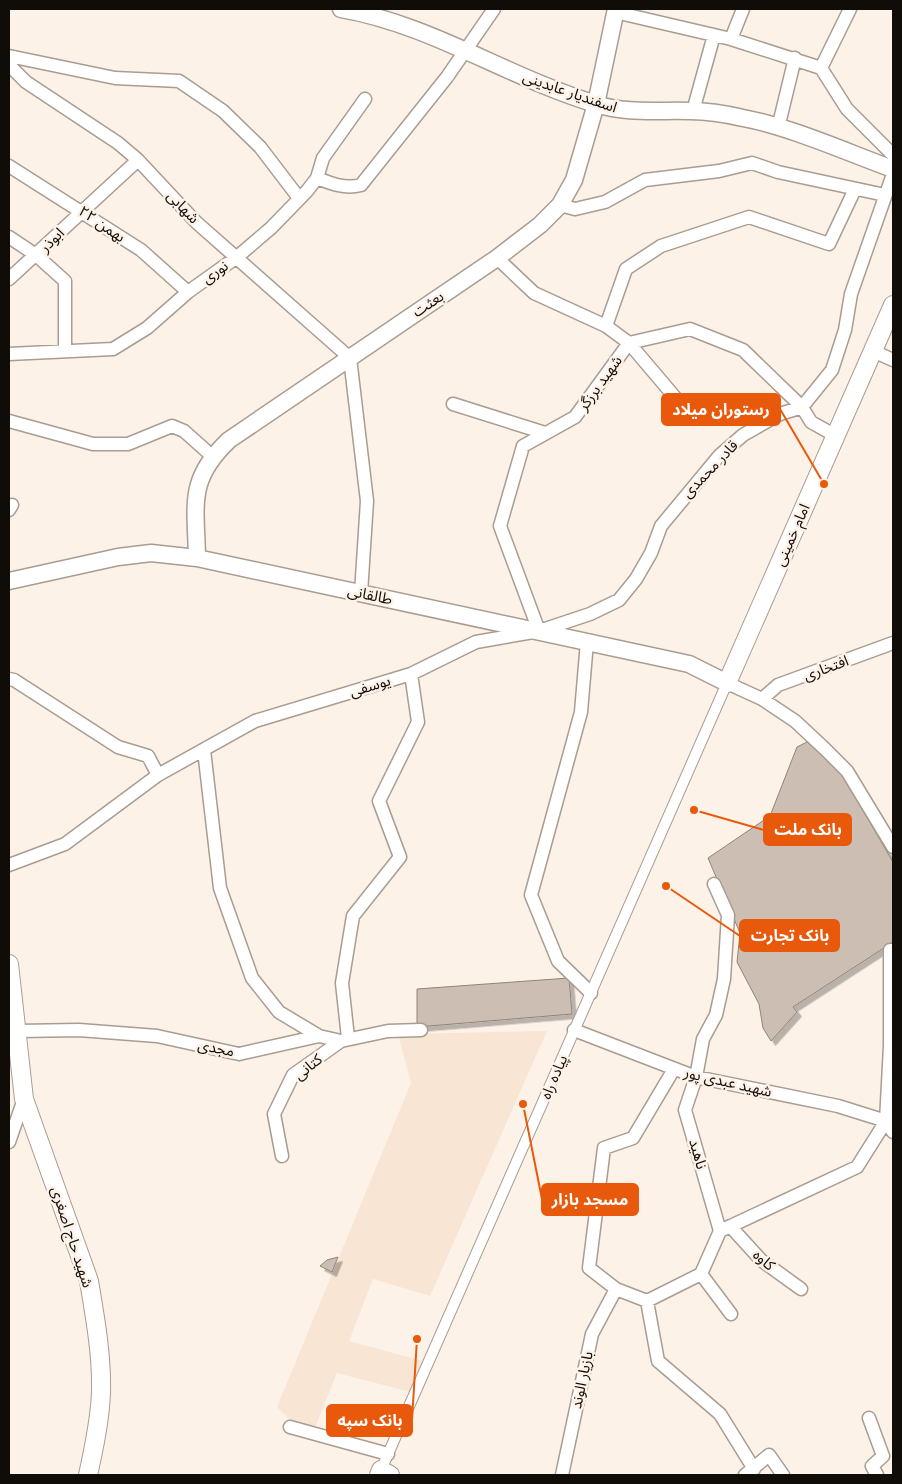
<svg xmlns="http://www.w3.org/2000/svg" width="902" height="1484" viewBox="0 0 902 1484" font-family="'Golos Text','Noto Sans Arabic',sans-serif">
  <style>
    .built { fill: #f9e5d3 }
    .building { fill: #ccbeb3; stroke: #918479; filter: url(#shadow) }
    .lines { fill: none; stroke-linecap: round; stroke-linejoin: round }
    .pedestrian-casing { stroke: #a99c91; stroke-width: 12 }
    .minor-casing { stroke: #a99c91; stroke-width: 15 }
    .tertiary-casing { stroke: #a99c91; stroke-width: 19 }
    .secondary-casing { stroke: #a99c91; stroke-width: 20 }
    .pedestrian { stroke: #fff; stroke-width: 10 }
    .minor { stroke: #fff; stroke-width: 12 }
    .tertiary { stroke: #fff; stroke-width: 16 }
    .secondary { stroke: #fff; stroke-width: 18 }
    .labels { text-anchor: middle; stroke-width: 5; stroke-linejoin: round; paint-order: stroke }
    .street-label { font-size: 15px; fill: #100c08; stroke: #fdf2e8 }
    .leader { fill: none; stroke: #e8590c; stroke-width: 2 }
    .callout-dot { fill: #e8590c; stroke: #fdf2e8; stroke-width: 2 }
    .callout { fill: #e8590c; stroke: #e8590c; stroke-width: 2 }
    .callout-label { font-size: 16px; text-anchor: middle; font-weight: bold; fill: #fff }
  </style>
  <defs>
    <filter id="shadow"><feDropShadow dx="4.5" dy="4.5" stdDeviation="0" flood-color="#0004"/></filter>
  </defs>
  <rect width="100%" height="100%" fill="#fdf2e8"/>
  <!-- built -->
  <path class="built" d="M547,1031L430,1296L373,1279L349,1341L423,1361L410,1392L337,1373L314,1430L295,1425L277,1407L411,1083L398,1034Z"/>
  <!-- building -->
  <path class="building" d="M807,742L841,773L893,862V942L793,1007L797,1012L771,1041L763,1028L759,1004L737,962L740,933L708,858L770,816L797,747Z
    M569,978L572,1014L417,1027V989Z
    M338,1257L332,1272L320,1266L327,1260Z"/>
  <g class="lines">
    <defs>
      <path id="pedestrian" d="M381,1470L727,683"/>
      <path id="minor" d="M615,12L731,39L821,68L850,9
        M731,39L743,9
        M9,56L115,78L179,81L223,111L260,147L299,198
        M9,65L26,82L118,143L138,160L196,222L350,358L367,501L361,593
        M821,68L847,109L893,155
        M693,111L714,35
        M778,128L795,58
        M9,166L141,250L188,292
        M317,178C332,184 345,189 361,185L447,77L494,9
        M560,205L575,209L605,202L645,180L719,171L752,163L778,172L885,195
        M9,237L36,255L65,281V351
        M497,258L534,293L606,326L629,343L679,402
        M9,279L138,160
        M606,326L626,269L661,246L749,217L829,244L855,189
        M873,351L893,360
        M9,354L113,349L147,328L188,292L237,257L271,228L307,191L317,178L323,158L365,99
        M453,404L545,433
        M9,421L93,444H128L172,426L184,431L212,456
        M9,510L12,505
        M539,631L500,526L523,446L575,417L629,343L690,329L743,350L802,407L811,422L836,436
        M587,642L581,712L531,895L558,961L591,993
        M9,679L14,680L118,747L148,756L158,775
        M727,683L762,699L795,721L825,749L847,771L893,847
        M762,699L778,685L893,643
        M204,750L220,888L252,978L279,1012L319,1036
        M9,865L65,844L158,775L255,721L411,674L476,642L539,631L590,614L619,600L636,579L651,553L661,526L719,456L743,435L780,414L802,407L832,370L845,330L851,294L893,174
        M714,884L728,915L724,979L716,1015L703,1039L696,1077L685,1110L720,1231
        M574,1030L696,1077L838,1106L886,1121L893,1119
        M18,1031L79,1030L157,1036L239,1054L319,1036L341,1041L388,1031L421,1030
        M348,1038L342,983L353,916L400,857L379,801L418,722L411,674
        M674,1069L633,1138L604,1148L589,1268L616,1289L647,1301L701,1274L720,1231L857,1167L886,1121L890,1046V950H893
        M886,1121L893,1132
        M9,1142L24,1099
        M282,1156L274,1114L293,1075L341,1041
        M730,1226L761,1260L801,1289
        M701,1274L731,1314
        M647,1301L658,1361L720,1414L754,1469
        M869,1418L883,1456L872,1466L877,1475
        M290,1427L388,1454
        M562,1475L592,1334L616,1289
        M745,1475L769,1455L783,1475"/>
      <path id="tertiary" d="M341,9C430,24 509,78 596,104C626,114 658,110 690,111C707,111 726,114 743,118C791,127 846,152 893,169
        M197,558C196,504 187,480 229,440L497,258L540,225L560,205L574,180L596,104L616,9
        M9,581L118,557L151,553L197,558L689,664L727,683"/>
      <path id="secondary" d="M727,683L893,305
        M9,964L24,1099L89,1281C95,1317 102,1355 101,1392C100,1420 94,1448 88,1475
        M379,1475L381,1470L390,1475"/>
    </defs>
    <!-- pedestrian casing -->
    <use href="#pedestrian" class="pedestrian-casing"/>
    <!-- minor casing -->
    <use href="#minor" class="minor-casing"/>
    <!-- tertiary casing -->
    <use href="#tertiary" class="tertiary-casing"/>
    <!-- secondary casing -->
    <use href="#secondary" class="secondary-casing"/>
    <!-- pedestrian -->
    <use href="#pedestrian" class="pedestrian"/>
    <!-- minor -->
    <use href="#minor" class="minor"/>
    <!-- tertiary -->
    <use href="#tertiary" class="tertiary"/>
    <!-- secondary -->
    <use href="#secondary" class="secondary"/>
  </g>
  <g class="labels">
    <!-- street labels -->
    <g class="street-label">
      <text transform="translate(570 92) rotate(19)" y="5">اسفندیار عابدینی</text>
      <text transform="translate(183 207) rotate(46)" y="5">شهابی</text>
      <text transform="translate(102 224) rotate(34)" y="5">۲۲ بهمن</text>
      <text transform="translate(52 240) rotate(-45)" y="5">ابوذر</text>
      <text transform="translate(215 272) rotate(-35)" y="5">نوری</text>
      <text transform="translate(428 304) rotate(-34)" y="5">بعثت</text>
      <text transform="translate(600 383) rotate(-54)" y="5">شهید برزگر</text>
      <text transform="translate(710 469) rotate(-46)" y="5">قادر محمدی</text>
      <text transform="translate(792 535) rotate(-66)" y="5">امام خمینی</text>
      <text transform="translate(370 595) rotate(12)" y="5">طالقانی</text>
      <text transform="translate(826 668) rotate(-20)" y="5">افتخاری</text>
      <text transform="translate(370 686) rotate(-17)" y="5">یوسفی</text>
      <text transform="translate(216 1048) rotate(11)" y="5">مجدی</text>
      <text transform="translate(308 1067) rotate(-39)" y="5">کتانی</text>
      <text transform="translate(554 1077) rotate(-67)" y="5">پیاده راه</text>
      <text transform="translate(728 1082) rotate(13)" y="5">شهید عبدی پور</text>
      <text transform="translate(698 1154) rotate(74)" y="5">ناهید</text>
      <text transform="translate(72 1237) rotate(72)" y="5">شهید حاج اصغری</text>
      <text transform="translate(764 1260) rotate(41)" y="5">کاوه</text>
      <text transform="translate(582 1380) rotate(-78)" y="5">بازیار الوند</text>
    </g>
  </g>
  <!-- callouts -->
  <path class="leader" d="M824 484L780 409M694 810L764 830M666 886L740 936M523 1104L542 1199M417 1339L412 1420"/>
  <g class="callout-dot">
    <circle cx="824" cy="484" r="5"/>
    <circle cx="694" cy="810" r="5"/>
    <circle cx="666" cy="886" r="5"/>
    <circle cx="523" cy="1104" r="5"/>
    <circle cx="417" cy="1339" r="5"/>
  </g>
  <g class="callout">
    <rect x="662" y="394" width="118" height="31" rx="5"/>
    <rect x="764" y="814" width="87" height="31" rx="5"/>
    <rect x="740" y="920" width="99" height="31" rx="5"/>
    <rect x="542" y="1184" width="96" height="31" rx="5"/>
    <rect x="327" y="1405" width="85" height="31" rx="5"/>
  </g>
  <g class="callout-label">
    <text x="721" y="415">رستوران میلاد</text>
    <text x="808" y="835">بانک ملت</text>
    <text x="790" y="941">بانک تجارت</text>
    <text x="590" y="1205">مسجد بازار</text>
    <text x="370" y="1426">بانک سپه</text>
  </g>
  <!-- border -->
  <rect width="902" height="1484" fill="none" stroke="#100c08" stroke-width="20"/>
</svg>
